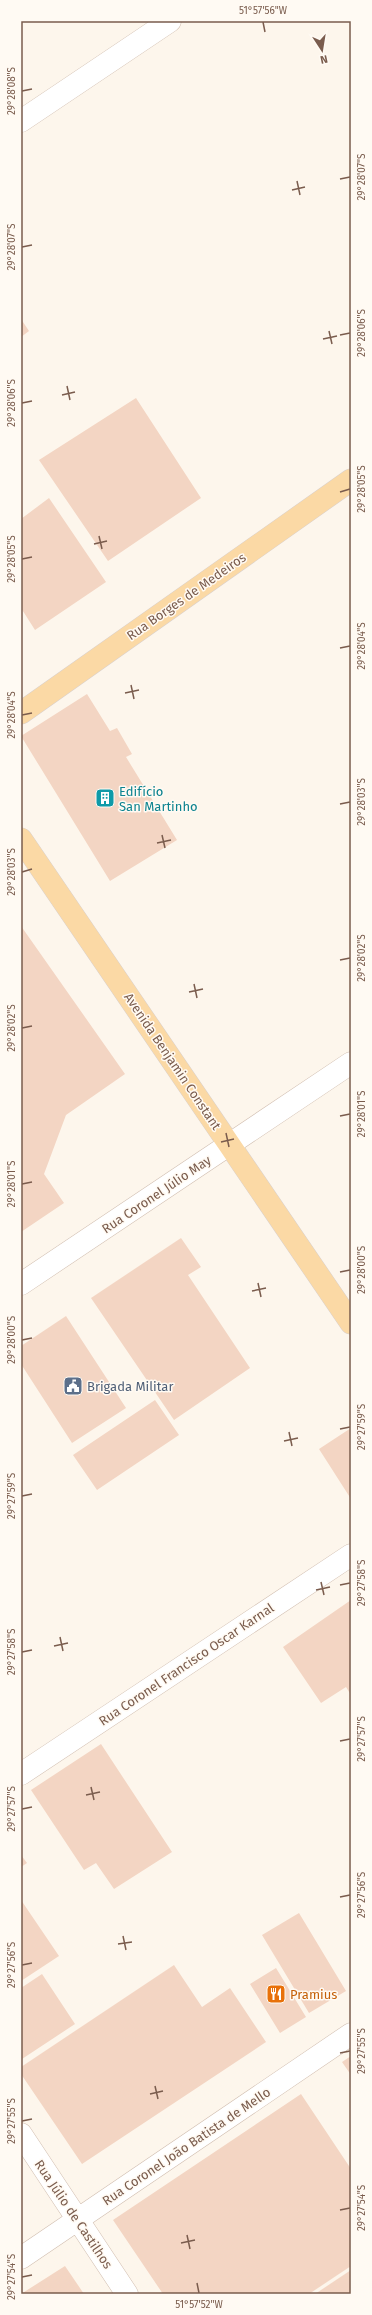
<svg xmlns="http://www.w3.org/2000/svg" width="372" height="2315" viewBox="0 0 372 2315" font-family="'Fira Sans',sans-serif">
  <style>
    .building { fill: #f3d5c3 }
    .lines { fill: none; stroke-linecap: round; stroke-linejoin: round }
    .minor-casing { stroke: #d1beb0; stroke-width: 23 }
    .major-casing { stroke: #dad1cd; stroke-width: 23 }
    .minor { stroke: #fff; stroke-width: 22 }
    .major { stroke: #fbd9a5; stroke-width: 22 }
    .ticks { fill: none; stroke: #7a5c4d; stroke-width: 1.5 }
    .labels { text-anchor: middle; stroke-width: 3; stroke-linejoin: round; paint-order: stroke }
    .street-label { font-size: 13px; fill: #7a5c4d; stroke: #fffaf3 }
    .culture-label { font-size: 13px; fill: #0d838f; stroke: #fffaf3; text-anchor: start }
    .service-label { font-size: 13px; fill: #4e5e75; stroke: #fffaf3; text-anchor: start }
    .food-label { font-size: 13px; fill: #c56008; stroke: #fffaf3; text-anchor: start }
    .neatline { fill: none; stroke: #7a5c4d; stroke-width: 1.5 }
    .ticks-label { font-size: 10px; text-anchor: middle; fill: #7a5c4d }
  </style>
  <rect width="100%" height="100%" fill="#fdf6ec"/>
  <!-- building -->
  <path class="building" d="M21,319L29,331L21,337Z
    M136,398L201,498L108,561L39,460Z
    M49,498L106,582L35,630L21,608V519Z
    M87,694L110,731L117,728L132,754L126,757L177,840L110,881L21,736Z
    M21,926L125,1074L66,1115L44,1174L64,1203L21,1232Z
    M181,1238L201,1267L188,1275L250,1368L174,1420L91,1298Z
    M66,1316L126,1408L72,1443L21,1364V1346Z
    M155,1400L179,1435L97,1490L73,1455Z
    M351,1428V1499L319,1449Z
    M351,1600V1695L346,1687L321,1703L283,1647Z
    M101,1744L172,1852L114,1889L96,1863L84,1870L31,1790Z
    M21,1855L27,1863L21,1867Z
    M21,1900L59,1956L21,1981Z
    M299,1913L346,1991L309,2013L262,1935Z
    M174,1965L202,2007L230,1988L266,2042L82,2164L21,2074V2067Z
    M276,1968L306,2017L280,2033L250,1984Z
    M42,1974L75,2024L22,2059L21,1988Z
    M351,2056V2075L342,2062Z
    M301,2094L351,2169V2266L309,2294H163L113,2220Z
    M65,2266L84,2294H21Z
    M351,2270V2294H315Z"/>
  <g class="lines">
    <defs>
      <path id="minor" d="M21,121L170,21
        M21,1284L351,1063
        M21,1774L351,1555
        M21,2134L127,2294
        M21,2258L351,2034"/>
      <path id="major" d="M21,713L351,480
        M21,839L351,1323"/>
    </defs>
    <!-- minor casing -->
    <use href="#minor" class="minor-casing"/>
    <!-- major casing -->
    <use href="#major" class="major-casing"/>
    <!-- minor -->
    <use href="#minor" class="minor"/>
    <!-- major -->
    <use href="#major" class="major"/>
  </g>
  <!-- ticks -->
  <path class="ticks" d="M263,22L265,32M22,91L32,89M340,179L350,177M297,181L300,195M292,190L305,187M22,247L32,245M329,331L332,344M340,335L350,333M323,339L337,336M67,386L70,400M62,395L75,392M22,403L32,401M340,492L350,489M99,536L102,549M94,544L107,541M22,559L32,557M340,648L350,646M131,685L134,699M125,693L139,690M22,715L32,713M340,804L350,802M162,835L165,848M157,843L171,840M22,872L32,869M340,960L350,958M194,984L197,998M189,992L203,989M22,1028L32,1026M340,1116L350,1114M226,1133L229,1147M221,1142L234,1139M22,1184L32,1182M340,1272L350,1270M258,1283L261,1297M252,1291L266,1288M22,1340L32,1338M340,1429L350,1427M289,1432L292,1446M284,1441L298,1438M22,1496L32,1494M321,1582L324,1595M340,1585L350,1583M316,1590L330,1587M60,1637L63,1651M54,1646L68,1643M22,1652L32,1650M340,1741L350,1739M91,1787L94,1800M86,1795L100,1792M22,1809L32,1807M340,1897L350,1895M123,1936L126,1950M118,1944L132,1942M22,1965L32,1963M340,2053L350,2051M155,2086L158,2099M150,2094L163,2091M22,2121L32,2119M340,2210L350,2208M187,2235L190,2249M181,2243L195,2240M22,2277L32,2275M197,2283L199,2293"/>
  <!-- icons -->
  <defs>
    <symbol id="building-square" viewBox="-11 -11 22 22"><rect x="-9" y="-9" width="18" height="18" rx="4" fill="#0f9aa8" stroke="#fffaf3"/><path d="M-4-6H4V6H1V3H-1V6H-4ZM-2.5-4.3h1.7v1.8h-1.7ZM.8-4.3h1.7v1.8H.8ZM-2.5-1h1.7V.8h-1.7ZM.8-1h1.7V.8H.8Z" fill="#fff"/></symbol>
    <symbol id="civic-square" viewBox="-11 -11 22 22"><rect x="-9" y="-9" width="18" height="18" rx="4" fill="#5c6f8a" stroke="#fffaf3"/><path d="M-.6-6.5H3V-4.5H.6V-3L4-1V1h2V6H-6V1h2V-1L-.6-3ZM-1.2 2.5V6h2.4V2.5Z" fill="#fff"/></symbol>
    <symbol id="restaurant-square" viewBox="-11 -11 22 22"><rect x="-9" y="-9" width="18" height="18" rx="4" fill="#e8710a" stroke="#fffaf3"/><path d="M-5-6h1v4h1v-4h1v4h1v-4h1v5L-1.5 .5V6h-2V.5L-5-1ZM5-6V6H3V1.5H1.5Q1.5-4 5-6Z" fill="#fff"/></symbol>
  </defs>
  <g fill-rule="evenodd">
    <use href="#building-square" x="94" y="787" width="22" height="22"/>
    <use href="#civic-square" x="62" y="1375" width="22" height="22"/>
    <use href="#restaurant-square" x="265" y="1983" width="22" height="22"/>
  </g>
  <g class="labels">
    <!-- street labels -->
    <g class="street-label">
      <text transform="translate(186 596) rotate(-35)" y="5">Rua Borges de Medeiros</text>
      <text transform="translate(173 1061) rotate(56)" y="5">Avenida Benjamin Constant</text>
      <text transform="translate(156 1194) rotate(-34)" y="5">Rua Coronel Júlio May</text>
      <text transform="translate(186 1664) rotate(-34)" y="5">Rua Coronel Francisco Oscar Karnal</text>
      <text transform="translate(186 2146) rotate(-34)" y="5">Rua Coronel João Batista de Mello</text>
      <text transform="translate(74 2214) rotate(56)" y="5">Rua Júlio de Castilhos</text>
    </g>
    <!-- culture labels -->
    <g class="culture-label">
      <text x="119" y="796">Edifício<tspan x="119" dy="15">San Martinho</tspan></text>
    </g>
    <!-- service labels -->
    <g class="service-label">
      <text x="87" y="1391">Brigada Militar</text>
    </g>
    <!-- food labels -->
    <g class="food-label">
      <text x="290" y="1999">Pramius</text>
    </g>
  </g>
  <!-- border -->
  <rect width="372" height="2315" fill="none" stroke="#fffaf3" stroke-width="44"/>
  <!-- north arrow -->
  <g transform="translate(322 50) rotate(168)" stroke="#fffaf3" stroke-width="3" paint-order="stroke">
  <path d="M0-3L7 15L0 10L-7 15Z" fill="#7a5c4d"/>
  <text y="-6" font-size="11" font-weight="bold" text-anchor="middle" fill="#7a5c4d">N</text>
  </g>
  <rect x="22" y="22" width="328" height="2271" class="neatline"/>
  <g class="ticks-label">
    <text x="263" y="14">51°57'56"W</text>
    <text transform="translate(11 91) rotate(-90)" y="4">29°28'08"S</text>
    <text transform="translate(361 177) rotate(-90)" y="4">29°28'07"S</text>
    <text transform="translate(11 247) rotate(-90)" y="4">29°28'07"S</text>
    <text transform="translate(361 333) rotate(-90)" y="4">29°28'06"S</text>
    <text transform="translate(11 403) rotate(-90)" y="4">29°28'06"S</text>
    <text transform="translate(361 489) rotate(-90)" y="4">29°28'05"S</text>
    <text transform="translate(11 559) rotate(-90)" y="4">29°28'05"S</text>
    <text transform="translate(361 646) rotate(-90)" y="4">29°28'04"S</text>
    <text transform="translate(11 715) rotate(-90)" y="4">29°28'04"S</text>
    <text transform="translate(361 802) rotate(-90)" y="4">29°28'03"S</text>
    <text transform="translate(11 872) rotate(-90)" y="4">29°28'03"S</text>
    <text transform="translate(361 958) rotate(-90)" y="4">29°28'02"S</text>
    <text transform="translate(11 1028) rotate(-90)" y="4">29°28'02"S</text>
    <text transform="translate(361 1114) rotate(-90)" y="4">29°28'01"S</text>
    <text transform="translate(11 1184) rotate(-90)" y="4">29°28'01"S</text>
    <text transform="translate(361 1270) rotate(-90)" y="4">29°28'00"S</text>
    <text transform="translate(11 1340) rotate(-90)" y="4">29°28'00"S</text>
    <text transform="translate(361 1427) rotate(-90)" y="4">29°27'59"S</text>
    <text transform="translate(11 1496) rotate(-90)" y="4">29°27'59"S</text>
    <text transform="translate(361 1583) rotate(-90)" y="4">29°27'58"S</text>
    <text transform="translate(11 1652) rotate(-90)" y="4">29°27'58"S</text>
    <text transform="translate(361 1739) rotate(-90)" y="4">29°27'57"S</text>
    <text transform="translate(11 1809) rotate(-90)" y="4">29°27'57"S</text>
    <text transform="translate(361 1895) rotate(-90)" y="4">29°27'56"S</text>
    <text transform="translate(11 1965) rotate(-90)" y="4">29°27'56"S</text>
    <text transform="translate(361 2051) rotate(-90)" y="4">29°27'55"S</text>
    <text transform="translate(11 2121) rotate(-90)" y="4">29°27'55"S</text>
    <text transform="translate(361 2208) rotate(-90)" y="4">29°27'54"S</text>
    <text transform="translate(11 2277) rotate(-90)" y="4">29°27'54"S</text>
    <text x="199" y="2308">51°57'52"W</text>
  </g>
</svg>
